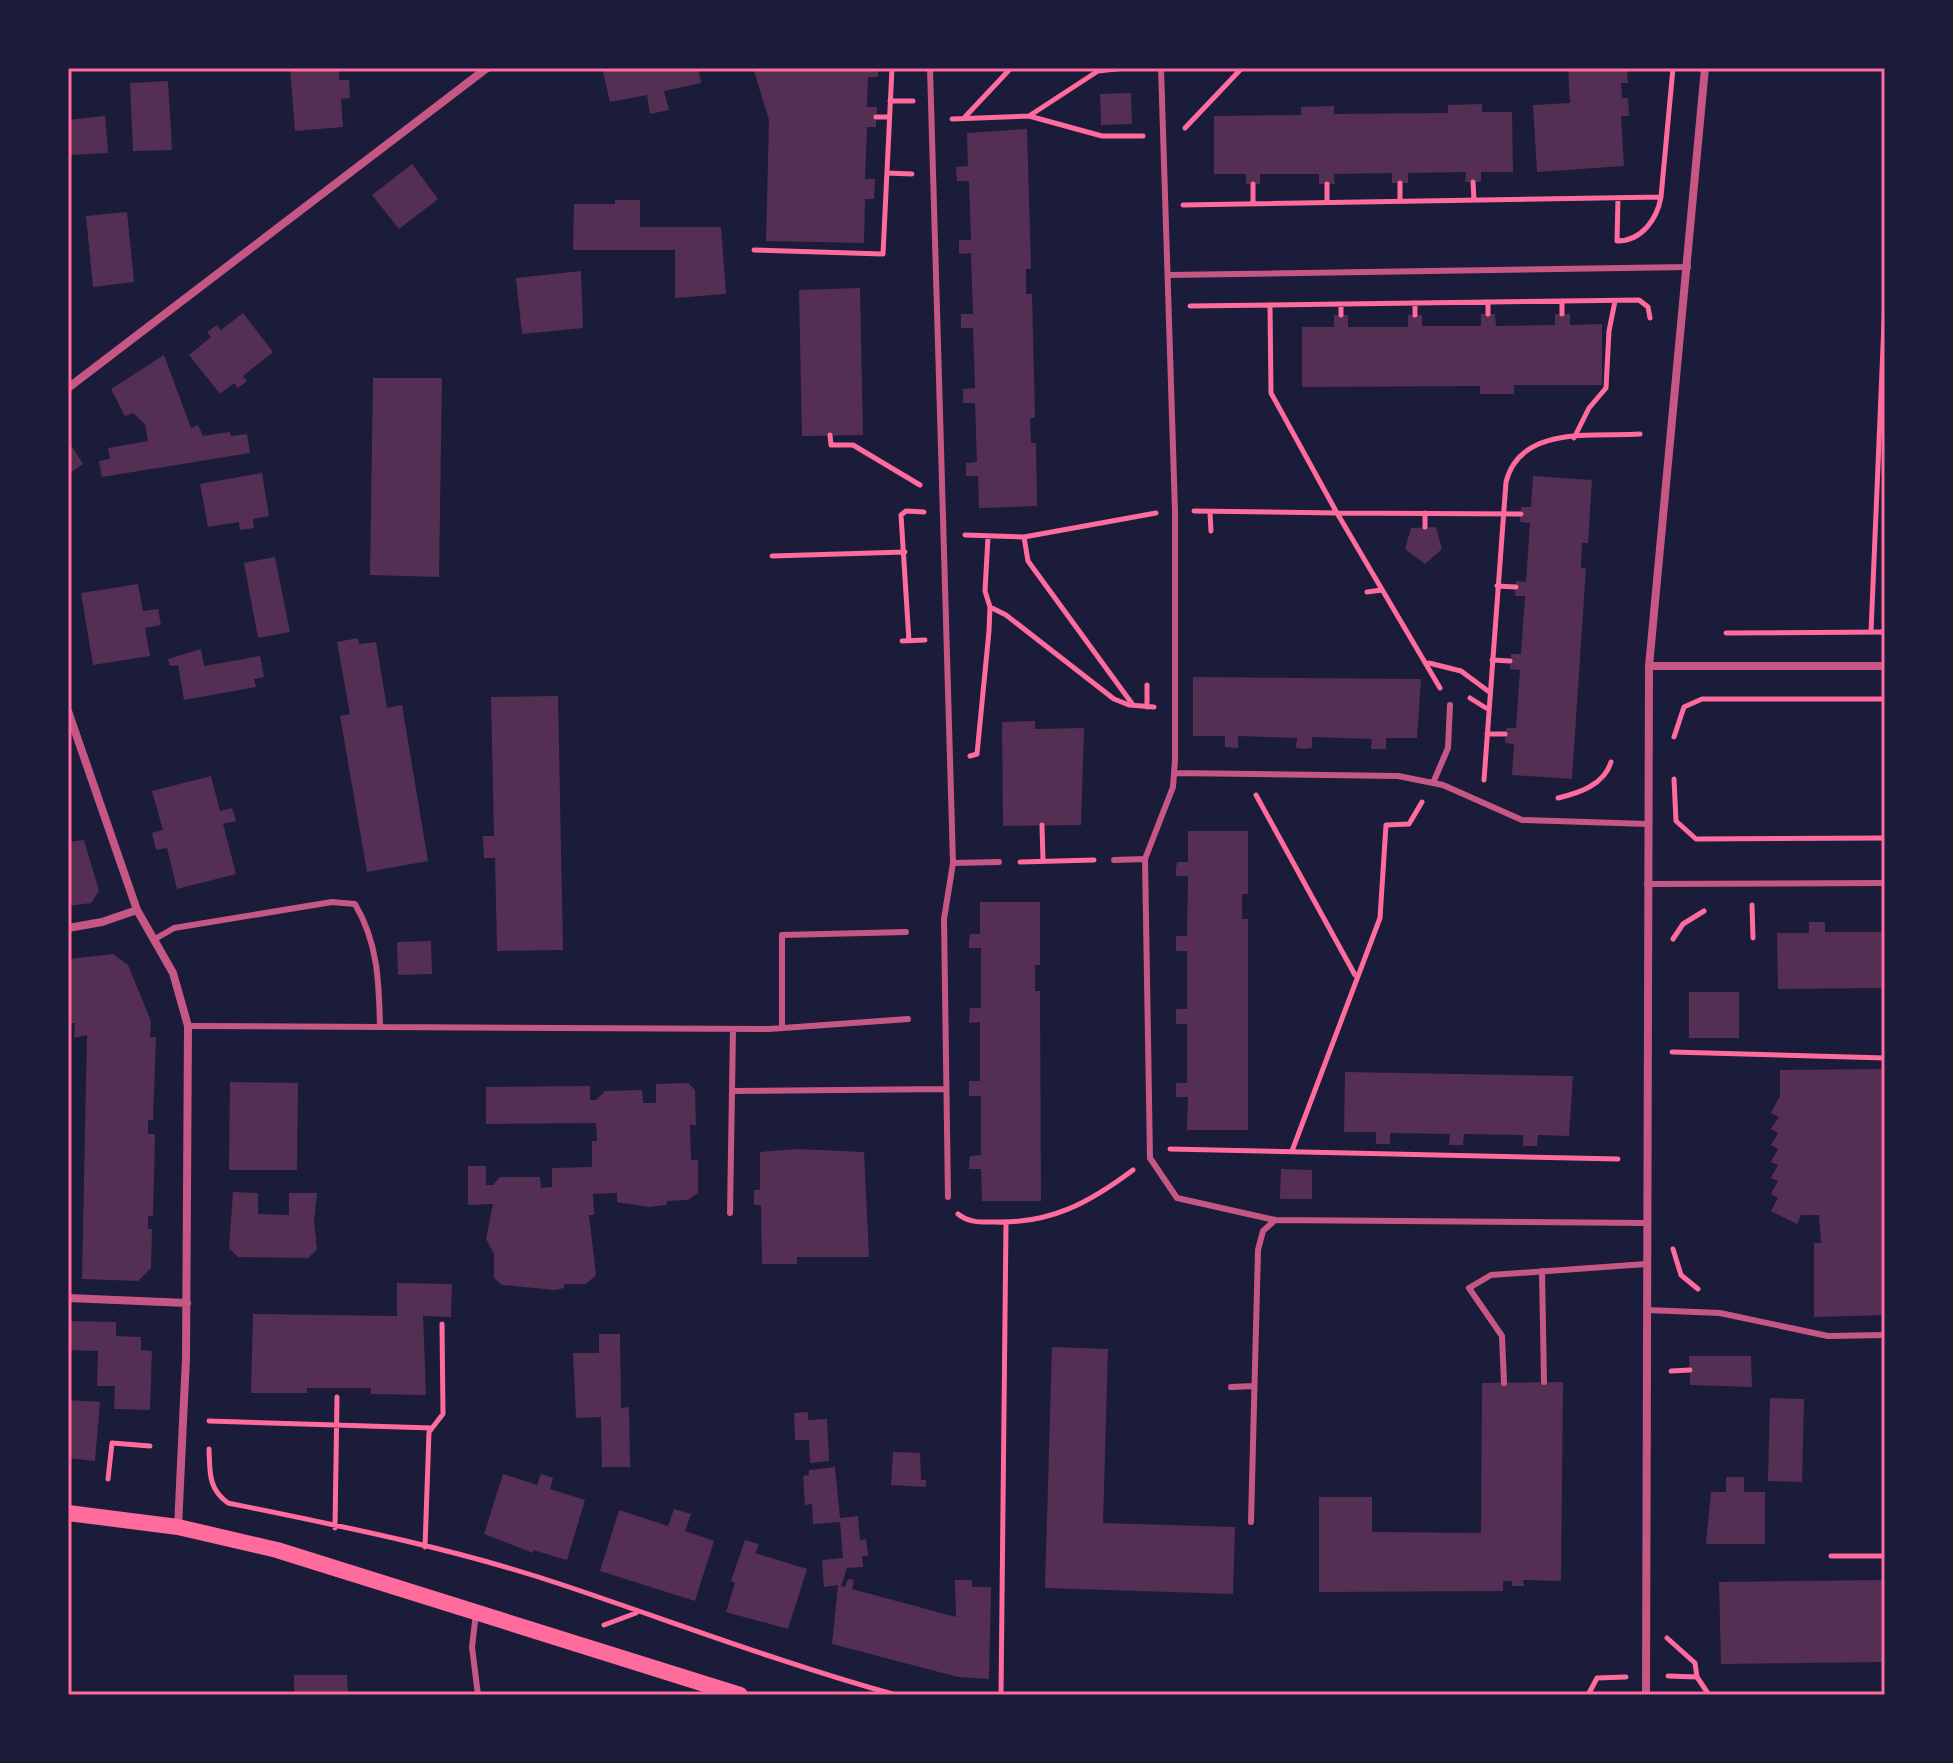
<svg xmlns="http://www.w3.org/2000/svg" width="1953" height="1763" viewBox="0 0 1953 1763" font-family="Lato,sans-serif">
  <style>
    .building { fill: #542f53 }
    .lines { fill: none; stroke-linecap: round; stroke-linejoin: round }
    .path { stroke: #ff6b9d; stroke-width: 5 }
    .service { stroke: #c65784; stroke-width: 6 }
    .minor { stroke: #c65784; stroke-width: 8 }
    .secondary { stroke: #ff6b9d; stroke-width: 16 }
    .neatline { fill: none; stroke: #ff6b9d; stroke-width: 3 }
  </style>
  <rect width="100%" height="100%" fill="#1b1b3a"/>
  <!-- building -->
  <path class="building" d="M290,68H339V80H349L350,98L341,99L343,127L295,131Z
    M602,68H698L701,83L664,91L669,110L650,114L647,95L610,102Z
    M753,68H878V77H868L867,107H877L876,117V127H867L865,179H875L874,199H865L864,243L766,241L769,120Z
    M1568,68H1627L1628,83H1621L1622,98H1628L1629,116H1621L1624,166L1537,172L1533,105L1570,103Z
    M168,81L172,150L133,151L130,83Z
    M1131,93L1132,124L1101,125L1100,94Z
    M1482,104V112H1512L1513,172H1481V182H1465L1466,172L1408,173V183H1392V173L1334,174L1335,184H1319V174H1260V184H1246V174H1214V116L1301,115V107L1334,106V114L1448,113V105Z
    M105,116L108,153L68,155V120Z
    M1027,129L1031,269H1026V294H1032L1035,418H1030L1031,443H1036L1037,506L979,508L978,476H966V463L977,462L975,403H963V389L975,388L973,328H961V314H973L971,253L959,254V240H971L969,181H957L956,167L968,166L967,133Z
    M412,164L438,199L399,229L372,195Z
    M615,200H640V227H721L726,294L675,298V250H573L574,204H615Z
    M127,212L134,282L93,287L86,216Z
    M581,271L583,328L522,334L516,278Z
    M860,288L863,435L802,436L799,290Z
    M243,313L273,352L243,376L247,381L238,388L234,383L220,394L189,355L211,337L207,332L217,325L221,330Z
    M1481,314H1495L1496,326L1555,325V314H1570V325L1602,324V385H1514V394H1480V386L1302,387V327H1334V315H1348V327H1408V315H1422V326H1481Z
    M164,355L191,428L198,425L203,436L230,432L231,436L247,434L250,453L102,477L99,461L110,459L108,448L148,441L145,424L133,413L125,416L111,389Z
    M373,378H442L439,577L370,575Z
    M68,440L83,464L68,474Z
    M262,473L269,516L253,519L254,528L240,530L239,522L208,527L200,484Z
    M1533,476L1592,480L1588,543H1582L1581,568H1586L1572,779L1512,775L1514,744L1505,743L1506,728H1516L1520,670L1510,669L1511,654H1521L1525,596H1515L1516,581L1526,582L1530,523L1520,522L1521,507H1531Z
    M1436,527L1442,549L1425,564L1405,549L1411,528Z
    M275,557L290,632L258,638L244,563Z
    M138,584L143,611L158,609L161,625L145,628L150,656L93,665L81,593Z
    M358,638L359,644L376,642L387,708L402,705L428,861L367,872L340,716L350,714L337,642Z
    M201,649L204,666L260,656L264,677L254,679L256,687L184,700L178,665L170,666L168,659Z
    M1193,677L1421,679L1417,738H1386V749H1371L1372,739L1312,737V748L1305,749L1296,748L1297,738L1238,736V748L1225,747V736H1193Z
    M558,696L563,950L497,951L495,858H484L483,836H494L491,697Z
    M1035,721V729L1084,728L1081,825L1003,826L1002,722Z
    M211,776L220,811L232,808L236,821L223,824L236,874L177,889L167,848L156,850L152,833L163,830L152,791Z
    M1188,831H1248V894H1242V919H1248V1130H1187L1188,1097H1176V1083H1187V1024H1176V1009H1187V951H1176V936H1187L1188,876H1176V868L1177,862H1188Z
    M84,840L99,891L91,903L68,906V842Z
    M980,902H1040V965H1035V991H1040L1041,1201H982L981,1169H969L970,1156L981,1155V1096H969V1081H980V1022L969,1023L970,1008H981V948H969V941L970,934H980Z
    M1809,922H1825V932H1885V988L1778,989L1777,933H1809Z
    M431,941L432,974L398,975L397,942Z
    M113,954L128,965L151,1021L150,1037H156L153,1120H148V1134H155L153,1216H148V1229H152L151,1268L138,1281L82,1279L87,1035L74,1038L75,1023H68V959Z
    M1689,992H1739V1038H1689Z
    M1884,1069L1885,1315L1814,1317V1243H1821L1819,1215H1801L1797,1224L1771,1211L1778,1198L1771,1194L1778,1181L1771,1178L1778,1165L1771,1162L1778,1149L1771,1145L1778,1133L1771,1129L1779,1117L1771,1113L1780,1096V1070Z
    M1345,1072L1573,1076L1569,1136L1538,1135L1537,1146H1523V1135L1464,1134L1463,1145H1449L1450,1134L1390,1133V1144H1376V1132H1344Z
    M230,1082L298,1083L297,1170H229Z
    M688,1083L695,1090L696,1125H690L691,1160H698V1193L688,1200L667,1201L666,1205L648,1207L617,1202V1193L593,1194L594,1215H589L596,1275L586,1284H564V1288L555,1290L502,1285L494,1278V1254L486,1239L493,1204L468,1205V1166H486V1185H493L500,1177H540L541,1188L552,1187V1168L592,1167V1141H597L596,1123L486,1124V1087L590,1086V1100H596L605,1091L642,1090L643,1103H656V1084Z
    M798,1149L864,1152L869,1257H797V1264H762L761,1205H754V1190H760V1152Z
    M1281,1169L1312,1170V1199H1280Z
    M233,1192L258,1193V1214L289,1215V1193H317L314,1221L317,1249L308,1258L238,1257L229,1248Z
    M397,1283L452,1284L451,1317L423,1316L426,1395L371,1394V1388H307V1393H251L253,1314L397,1316Z
    M68,1321L116,1322V1336L141,1337V1350L152,1351L150,1410L114,1409L115,1386H97L98,1351L68,1350Z
    M599,1334H620L621,1408L629,1407L630,1467H602L601,1417L576,1418L573,1353H599Z
    M1052,1347L1108,1349L1103,1523L1235,1527L1233,1594L1045,1588Z
    M1689,1356H1751L1752,1387L1690,1385Z
    M1563,1382L1561,1581L1523,1580L1524,1586H1512V1581H1503V1591L1319,1592V1497H1372V1532L1481,1533L1482,1383Z
    M1770,1398L1804,1399L1802,1482L1768,1481Z
    M68,1400L100,1402L95,1461L68,1458Z
    M808,1412V1420L827,1419L829,1461L810,1463L809,1440H795L794,1413Z
    M893,1452L920,1453L921,1480H926V1487L891,1485Z
    M835,1467L840,1518L858,1516L860,1540L866,1539L868,1556H862L863,1567L847,1568L841,1586L845,1587L848,1579L854,1580L852,1589L956,1617L955,1580H972V1587H991L989,1679L958,1677L832,1644L838,1585L824,1587L822,1560L843,1558L840,1522L813,1524L812,1504L805,1505L803,1476L809,1475V1470Z
    M503,1474L537,1485L541,1474L553,1478L550,1489L585,1500L567,1560L533,1550V1553L484,1534Z
    M1726,1477H1744V1492H1765V1544H1706L1711,1492H1726Z
    M674,1509L691,1514L685,1531L714,1541L695,1601L600,1571L619,1510L668,1526Z
    M745,1540L759,1544L755,1553L807,1569L788,1629L726,1612L735,1583L731,1581Z
    M1885,1580V1662L1721,1664L1719,1582Z
    M294,1675H347L348,1695H294Z"/>
  <g class="lines">
    <!-- path -->
    <path class="path" d="M890,101H913
      M1029,116L1098,71L1125,68
      M876,117H889
      M964,118L1011,68
      M952,119L1029,116L1102,136H1143
      M1185,128L1242,68
      M887,173L912,174
      M1473,182L1474,200
      M1400,183V201
      M1253,184V203
      M1618,198L1617,241C1642,241 1657,219 1661,197
      M1327,202V184
      M1183,205L1661,197L1673,68
      M754,250L883,254L892,68
      M1341,304V315
      M1270,305L1271,393L1337,513L1521,514
      M1190,306L1639,300L1648,307L1650,318
      M1488,314V302
      M1562,314V301
      M1415,315V303
      M830,435L831,445H853L920,485
      M1574,438L1589,408L1606,388L1609,331L1615,301
      M1194,511L1337,513L1440,688
      M1210,512L1211,531
      M1425,527V513
      M965,535L1024,537L1156,513
      M1024,537L1028,561L1133,705
      M772,556L905,552
      M1497,586L1516,587
      M1367,592L1382,590
      M990,607L1006,615L1114,699L1129,705L1154,707
      M1871,632L1885,299
      M1726,633L1885,632
      M902,641L925,640
      M909,641L901,515L906,511L924,512
      M1492,660L1510,661
      M1429,663L1461,671L1488,691
      M1470,698L1486,708
      M1147,707V685
      M1487,734H1505
      M1674,737L1684,707L1702,699H1885
      M970,756L977,754L989,631L990,607L985,591L988,537
      M1674,779L1676,821L1696,839L1885,838
      M1484,780L1506,482C1520,425 1594,437 1640,434
      M1256,795L1355,975
      M1558,798C1579,793 1604,785 1611,762
      M1042,825L1043,861
      M1020,862L1094,860
      M1752,905L1753,938
      M1673,939L1683,924L1704,911
      M1672,1052L1885,1058
      M1170,1149L1618,1159
      M1292,1151L1380,918L1386,825L1409,824L1422,802
      M958,1214C969,1223 981,1222 994,1222C1050,1224 1089,1203 1133,1170
      M1673,1249L1681,1275L1698,1289
      M1671,1371L1690,1370
      M209,1421L432,1428
      M209,1449C210,1472 208,1489 228,1503C341,1526 457,1549 566,1586C676,1623 784,1664 896,1695
      M108,1479L112,1443L150,1446
      M335,1528L337,1397
      M425,1547L429,1432L443,1414L442,1324
      M1831,1556H1885
      M604,1625L636,1613
      M1667,1638L1695,1663L1697,1677
      M1668,1676L1697,1677L1709,1695
      M1001,1695L1006,1223
      M1588,1695L1597,1678L1626,1677"/>
    <!-- service -->
    <path class="service" d="M930,68L953,863L944,919L948,1197
      M1161,68L1175,511V760L1173,787L1145,859L1150,1158L1177,1198L1275,1220L1646,1223
      M1169,275L1688,267
      M1175,773L1398,776L1443,785L1522,820L1648,824
      M1433,783L1448,748L1450,705
      M1114,860L1145,859
      M953,863L999,862
      M1647,884L1885,883
      M155,939L174,928L332,902L355,904C378,943 379,982 380,1027
      M188,1026L769,1029L908,1019
      M782,1028V935L906,932
      M732,1091L946,1089
      M730,1213L733,1029
      M1542,1271L1544,1382
      M1647,1310L1720,1313L1828,1336L1885,1335
      M1504,1383L1502,1336L1469,1288L1491,1275L1646,1264
      M1231,1387L1254,1386
      M1251,1522L1258,1250L1263,1231L1275,1220
      M476,1613L472,1647L478,1695"/>
    <!-- minor -->
    <path class="minor" d="M68,388L487,68
      M1649,666H1885
      M68,711L137,910L173,973L188,1026L186,1358L178,1527
      M68,928L102,922L137,910
      M68,1298L187,1303
      M1646,1695L1649,666L1705,68"/>
    <!-- secondary -->
    <path class="secondary" d="M68,1513L178,1527L277,1550L740,1695"/>
  </g>
  <!-- border -->
  <rect width="1953" height="1763" fill="none" stroke="#1b1b3a" stroke-width="140"/>
  <rect x="70" y="70" width="1813" height="1623" class="neatline"/>
</svg>
